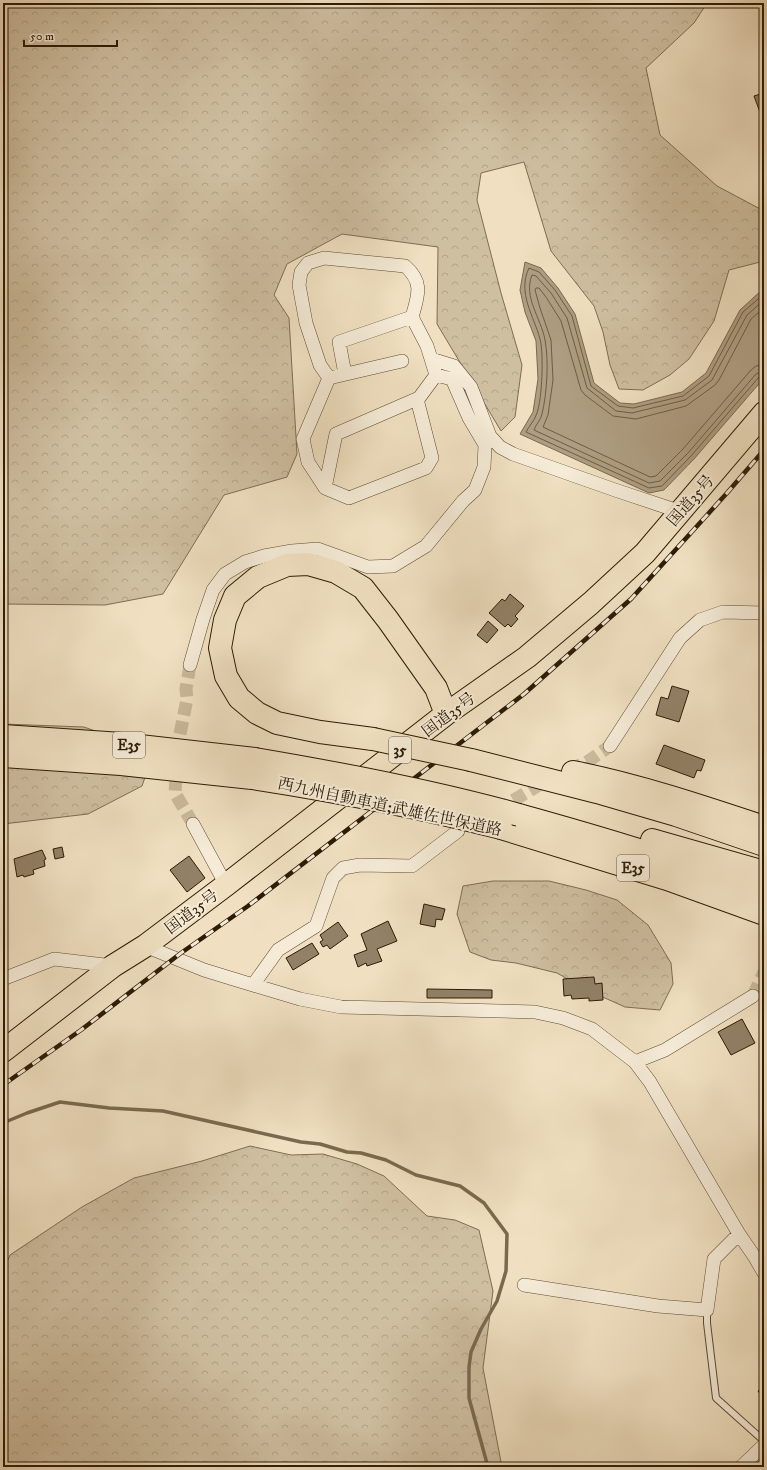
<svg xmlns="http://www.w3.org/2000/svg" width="767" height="1470" viewBox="0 0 767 1470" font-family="'IM FELL DW Pica','Noto Serif JP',serif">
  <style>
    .forest { fill: url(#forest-crowns); stroke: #7e6d53 }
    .water { fill: #ae9d81; stroke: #7a694f }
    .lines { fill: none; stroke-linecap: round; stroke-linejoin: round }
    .shore { stroke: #6e5c43; stroke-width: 1 }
    .stream { stroke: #7a694f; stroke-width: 3.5 }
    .building { fill: #928167; stroke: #2d1b05 }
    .street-tunnel { stroke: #c9b99b; stroke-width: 13; stroke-dasharray: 13 6; stroke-linecap: butt }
    .lane-casing { stroke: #5e4c34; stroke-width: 8 }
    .street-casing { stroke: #5e4c34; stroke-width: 14 }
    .highway-casing { stroke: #2d1b05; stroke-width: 24 }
    .lane { stroke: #f5ebd7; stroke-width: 6 }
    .street { stroke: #f5ebd7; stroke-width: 13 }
    .highway { stroke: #f0e0c1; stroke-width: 22 }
    .rail-casing { stroke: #2d1b05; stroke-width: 4.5 }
    .rail { stroke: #f5ebd7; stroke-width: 3; stroke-dasharray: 9; stroke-linecap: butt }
    .highway-bridge-casing { stroke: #2d1b05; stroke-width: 24; stroke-linecap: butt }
    .highway-bridge { stroke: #f0e0c1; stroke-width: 22 }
    .labels { text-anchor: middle; stroke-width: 4; stroke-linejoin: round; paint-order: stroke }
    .shield { fill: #f5ebd7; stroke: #695944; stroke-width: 1 }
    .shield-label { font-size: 15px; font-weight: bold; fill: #2d1b05 }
    .street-label { font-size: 16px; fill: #2d1b05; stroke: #f5ebd7 }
  </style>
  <defs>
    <pattern id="forest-crowns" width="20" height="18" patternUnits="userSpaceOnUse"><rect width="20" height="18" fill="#cfbfa1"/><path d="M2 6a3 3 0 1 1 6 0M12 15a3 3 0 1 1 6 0" fill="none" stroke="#b2a489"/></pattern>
  </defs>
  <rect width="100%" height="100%" fill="#f0e0c1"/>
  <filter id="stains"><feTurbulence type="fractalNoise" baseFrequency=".005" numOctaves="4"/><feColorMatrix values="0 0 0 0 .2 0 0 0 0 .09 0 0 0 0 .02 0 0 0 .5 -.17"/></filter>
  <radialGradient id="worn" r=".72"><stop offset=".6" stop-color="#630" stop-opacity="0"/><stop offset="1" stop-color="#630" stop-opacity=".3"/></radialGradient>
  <!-- forest -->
  <path class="forest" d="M3,3H707L694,23L646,68L660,135L717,186L764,211V261L729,270L714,321L689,359L670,375L643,390L619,389L610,365L603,332L594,306L551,251L524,162L481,173L477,200L501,293L522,365L515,417L501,431L437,324L438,247L342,234L287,264L274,295L289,318L297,454L287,477L224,495L163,594L105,605L3,604Z
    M3,724L84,727L135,745L150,763L142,786L88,814L3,824Z
    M493,881H549L586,890L617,900L648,925L671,963L673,984L660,1010L625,1007L587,990L557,973L516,963L491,960L470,952L457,914L463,886Z
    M250,1146L291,1155L323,1154L357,1164L384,1176L427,1216L455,1220L479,1230L493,1291L483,1368L502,1467H3V1271L10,1255L82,1207L134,1178L202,1161Z"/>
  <!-- water -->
  <path class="water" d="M525,262L541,268L558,288L575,314L594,383L620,403L634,404L682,392L706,373L740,310L764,288V378L694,459L664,490L649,493L520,434L533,412L538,379L536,341L525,312L520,290Z"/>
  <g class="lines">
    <!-- shore -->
    <path class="shore" d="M764,294L743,312L709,376L683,396L633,408L618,406L591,386L572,316L555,290L539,272L529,268C517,293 534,316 540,339C544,354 542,399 537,413C535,420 529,426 526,432L649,488L662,486L691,456L759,377L764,376
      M764,300L747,315L712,380L685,400L632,413L616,411L587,388L567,318L551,293L536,276L532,275C523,297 541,318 545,340C549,361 547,393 542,414C541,420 536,424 534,430L649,483L660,481L688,453L756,374L764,371
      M764,308L751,319L719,380L715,385L686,406L636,419L613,416L585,395L581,390L561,321L546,297L539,288H536L535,290L540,308L551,340L553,380L548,415L543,427L650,477L656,476L683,449L751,370L756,366L764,365"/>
    <!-- stream -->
    <path class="stream" d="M3,1123L27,1113L60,1102L109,1108L163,1111L301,1142L320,1144L347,1152L361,1153L386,1160L416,1175L460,1186L484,1203L507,1234L506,1271L497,1301L481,1329L471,1352L469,1367V1398L488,1467"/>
  </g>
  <!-- building -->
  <path class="building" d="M764,93V114L761,115L754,96Z
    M510,594L524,606L515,616L518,619L511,627L508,624L505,627L489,613L502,599L505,601Z
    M488,621L498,630L487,643L477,635Z
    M672,686L689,691L679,722L656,715L661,697L668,699Z
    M664,745L705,760L701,771L697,770L694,778L656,764Z
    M62,847L64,857L55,859L53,849Z
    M42,850L46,859L44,860L45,866L33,870L34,874L24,877L23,875L17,877L14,859Z
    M189,856L205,878L187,892L170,870Z
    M424,904L445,909L442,920L436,919L435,927L420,924Z
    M388,921L397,941L377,949L382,961L367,966L366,963L358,967L354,955L367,950L361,934Z
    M338,922L348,936L330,949L327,945L323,947L320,942L323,940L320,935Z
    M312,943L319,954L293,970L286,958Z
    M594,977L595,984L602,983L603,1000L589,1001V998L572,999L571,995L564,996L563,979Z
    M427,989L492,990V998H427Z
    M742,1019L755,1043L731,1055L718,1032Z
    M764,1386V1399L758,1391Z"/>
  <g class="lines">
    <!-- street-tunnel -->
    <path class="street-tunnel" d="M190,665L186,689L187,699L178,744L175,793L193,824
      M569,770L587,762L610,746
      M497,810L551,778
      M753,996L764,972"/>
    <defs>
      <path id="lane" d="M707,1310V1323L716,1398L764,1441"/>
      <path id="street" d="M431,359L454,366L471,387L490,436L500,447L513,454L615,490L669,508L681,511
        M402,361L329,378L303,439L308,462L325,488L349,498L426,468L432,458L417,399
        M345,374L339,342L412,317
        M325,488L336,434L419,398L436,375L427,346L412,317C418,296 424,282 405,266L324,258L308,263L301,272L299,285L306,323L320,365L329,378
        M190,665L203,619L213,590L225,574L245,562L264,556L292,551L318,549L368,567L393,566L426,546L463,501L475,490L484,467L485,445L469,418L452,379L436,375
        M610,746L680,638L700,620L723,612L764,613
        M193,824L226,885
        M145,946L204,970L253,985L300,999L341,1007L535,1012L563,1018L592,1029L635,1062L650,1082L739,1234L754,1256L764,1273
        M3,979L54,959L113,966
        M253,985L278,950L316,926L333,878L343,868L360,865L412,866L458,831
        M635,1062L665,1050L753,996
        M524,1285L658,1306L707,1310L714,1259L739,1234
        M741,1467L764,1445"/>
      <path id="highway" d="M3,736L122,744L255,759
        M373,739L320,732L277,723L257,713L239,698L226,676L220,648L225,620L235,596L258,577L287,565L308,564L336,572L363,588L388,620L436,688L446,714
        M3,756L121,764L252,778
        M471,760L597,792L676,815L764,845
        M573,772C638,785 701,806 764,827
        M519,815C602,838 684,862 764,895
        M501,828L667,879L764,914
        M652,840L764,872
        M3,1051L113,966L145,946L226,885L446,714L527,657L591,603L645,553L764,413"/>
    </defs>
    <!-- lane casing -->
    <use href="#lane" class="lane-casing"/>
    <!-- street casing -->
    <use href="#street" class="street-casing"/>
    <!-- highway casing -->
    <use href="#highway" class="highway-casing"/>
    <!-- lane -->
    <use href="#lane" class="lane"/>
    <!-- street -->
    <use href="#street" class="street"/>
    <!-- highway -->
    <use href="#highway" class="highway"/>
    <defs>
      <path id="rail" d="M3,1085L81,1030L181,953L248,906L524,694L631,599L727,493L764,450"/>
    </defs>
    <!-- rail casing -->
    <use href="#rail" class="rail-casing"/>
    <!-- rail -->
    <use href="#rail" class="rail"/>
    <defs>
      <path id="highway-bridge" d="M373,739L471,760
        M255,759C344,774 433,791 519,815
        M252,778C336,791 419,807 501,828"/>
    </defs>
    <!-- highway-bridge casing -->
    <use href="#highway-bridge" class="highway-bridge-casing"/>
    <!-- highway-bridge -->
    <use href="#highway-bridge" class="highway-bridge"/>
  </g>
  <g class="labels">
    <!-- shield labels -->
    <g class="shield">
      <rect x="113" y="732" width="32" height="26" rx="3"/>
      <rect x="389" y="737" width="22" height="26" rx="3"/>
      <rect x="617" y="855" width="32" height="26" rx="3"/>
    </g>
    <g class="shield-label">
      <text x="129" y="750">E35</text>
      <text x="400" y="755">35</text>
      <text x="633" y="873">E35</text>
    </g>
    <!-- street labels -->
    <g class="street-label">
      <text transform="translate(690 500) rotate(-49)" y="6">国道35号</text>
      <text transform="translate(448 714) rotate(-37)" y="6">国道35号</text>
      <text transform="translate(390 806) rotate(12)" y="6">西九州自動車道;武雄佐世保道路</text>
      <text transform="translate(191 911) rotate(-37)" y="6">国道35号</text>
    </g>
  </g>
  <!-- margin -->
  <rect width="767" height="1470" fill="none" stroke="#f0e0c1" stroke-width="16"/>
  <rect x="4" y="4" width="759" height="1462" fill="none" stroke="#2d1b05" stroke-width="2"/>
  <rect x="8" y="8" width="751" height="1454" fill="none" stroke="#2d1b05"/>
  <!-- scale -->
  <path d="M24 40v6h93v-6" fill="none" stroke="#2d1b05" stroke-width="2"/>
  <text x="30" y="40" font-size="12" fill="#2d1b05" stroke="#f5ebd7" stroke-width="3" paint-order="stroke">50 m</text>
  <rect width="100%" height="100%" filter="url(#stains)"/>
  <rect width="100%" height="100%" fill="url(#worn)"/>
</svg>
